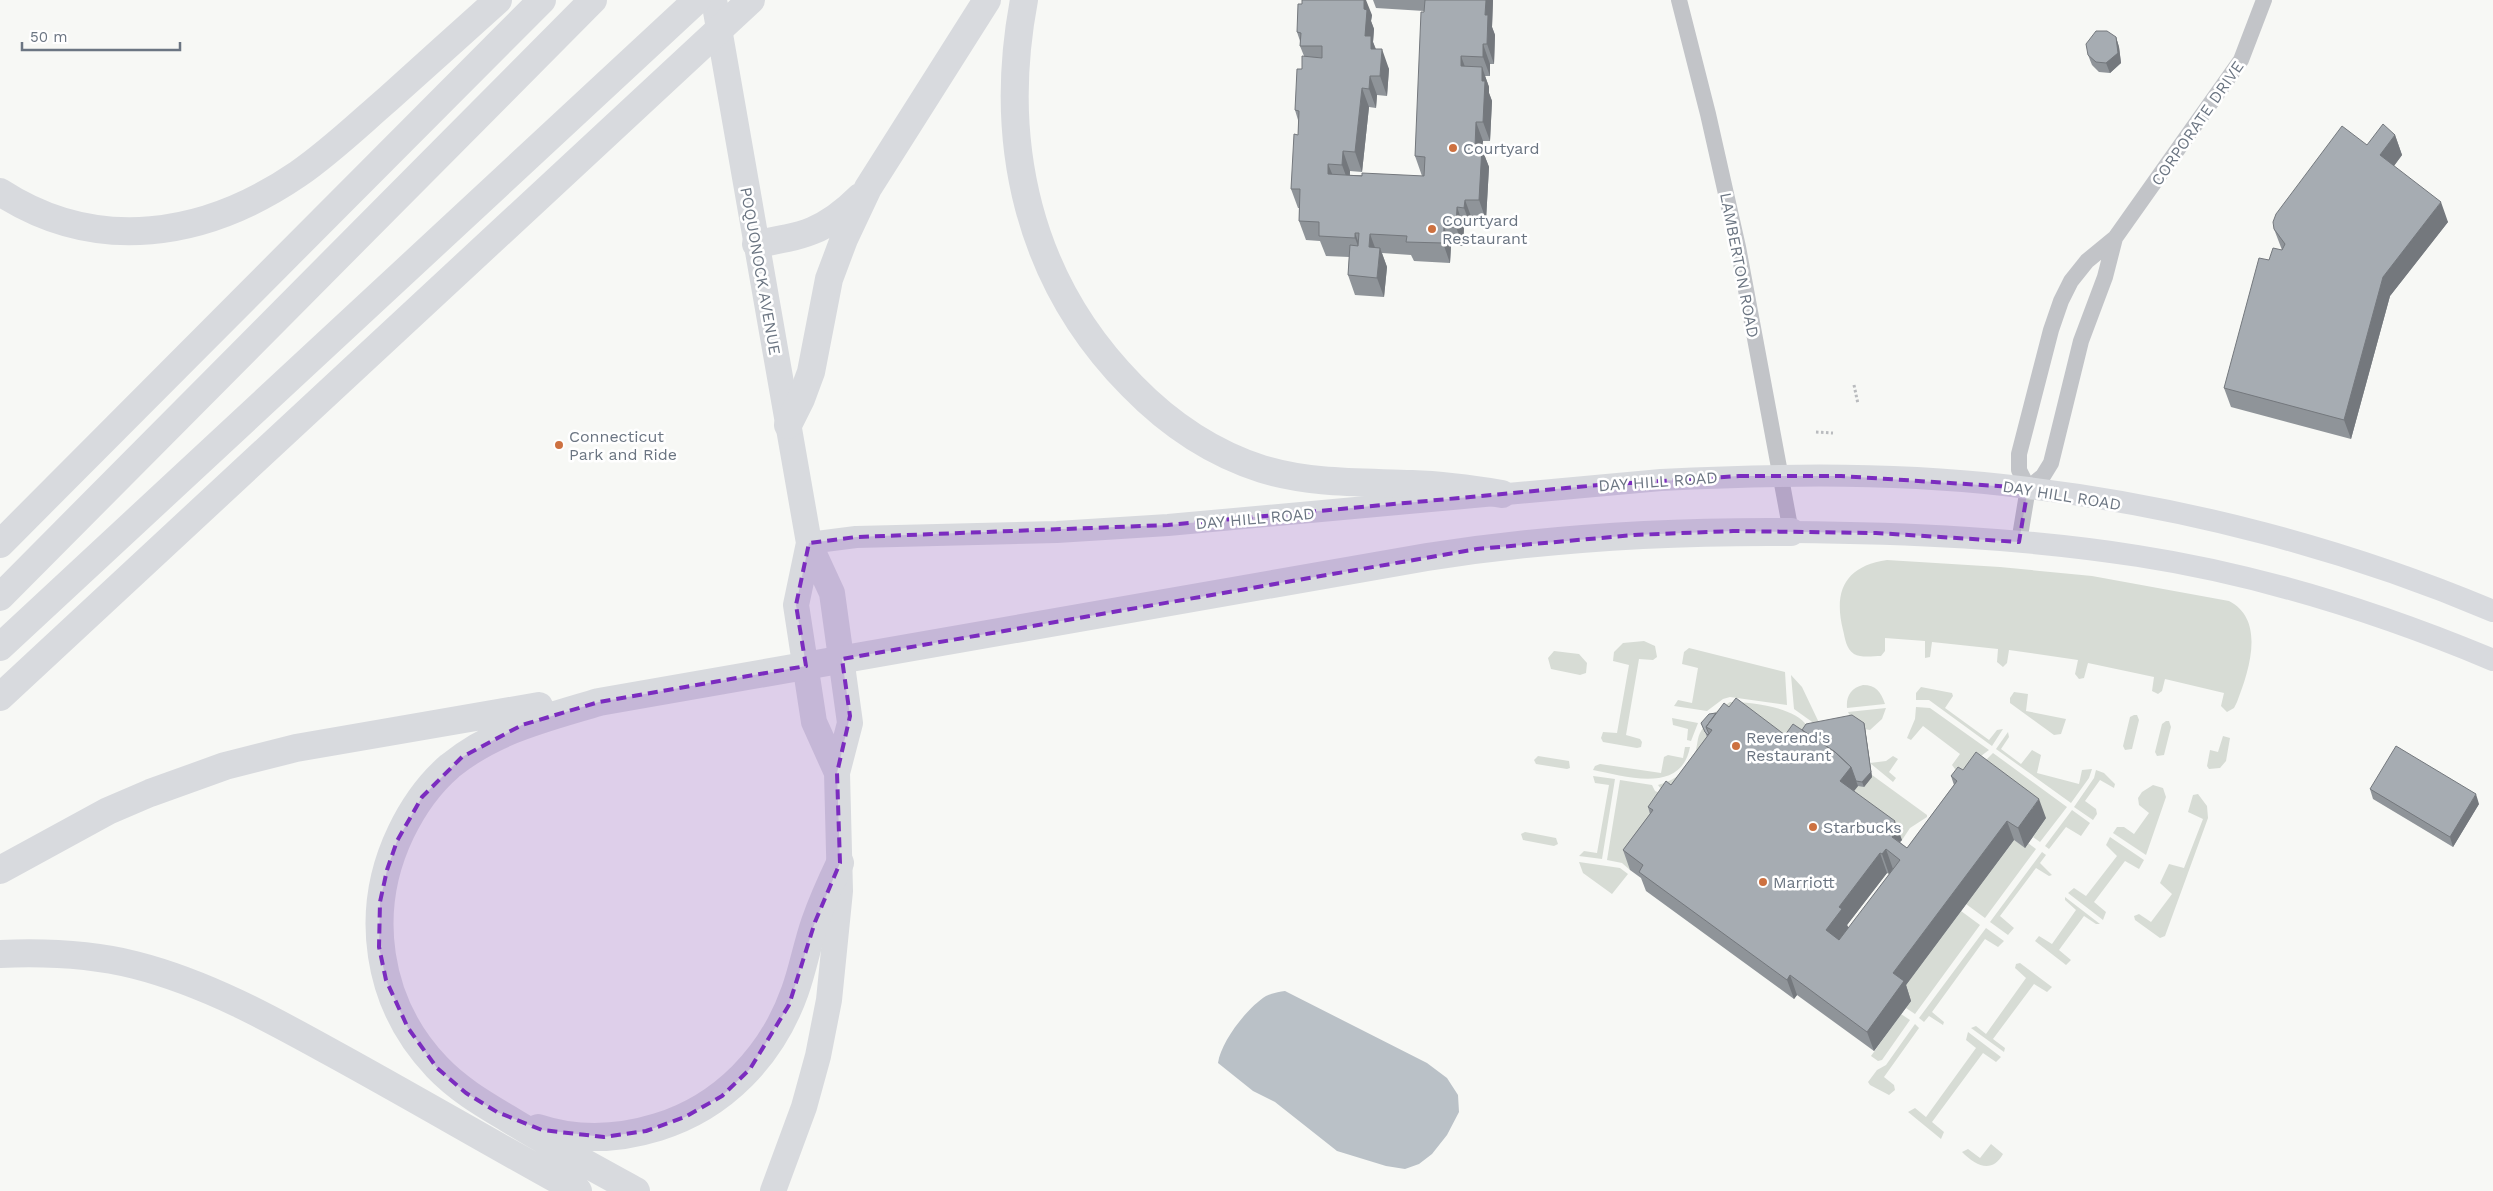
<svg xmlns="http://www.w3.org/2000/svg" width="2493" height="1191" viewBox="0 0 2493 1191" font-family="'Work Sans',sans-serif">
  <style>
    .green { fill: #d7dcd5 }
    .water { fill: #bac1c7 }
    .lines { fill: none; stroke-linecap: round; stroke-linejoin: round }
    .path { stroke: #b9bbbe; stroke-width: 3; stroke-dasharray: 2.5 2.5; stroke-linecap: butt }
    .minor { stroke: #c2c4c8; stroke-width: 16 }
    .secondary { stroke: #d8dade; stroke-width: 22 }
    .primary { stroke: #d8dade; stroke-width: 26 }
    .motorway { stroke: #d8dade; stroke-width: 28 }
    .wall { fill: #8f9499; fill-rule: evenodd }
    .shaded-wall { fill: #74787d }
    .building { fill: #a6acb2; stroke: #74787d; fill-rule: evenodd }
    .marked { fill: #7b2cbf; fill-opacity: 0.2; stroke: #7b2cbf; stroke-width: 4; stroke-dasharray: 10 6; stroke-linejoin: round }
    .poi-dot { fill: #cd7140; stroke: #fff; stroke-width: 2 }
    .labels { text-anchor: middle; stroke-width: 5; stroke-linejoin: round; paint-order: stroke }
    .street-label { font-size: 16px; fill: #6b7582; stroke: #fff }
    .poi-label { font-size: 16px; fill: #6b7582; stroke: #fff; text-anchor: start }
  </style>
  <rect width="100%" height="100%" fill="#f7f8f5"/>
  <!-- green -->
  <path class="green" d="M1887,560L2000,567L2092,576L2229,601C2266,620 2249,671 2237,702L2234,708L2227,712L2221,706L2224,693L2165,679L2162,691L2158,694L2152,691L2154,677L2088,663L2084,678L2079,679L2075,674L2078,660L2009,650L2007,663L2003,667L1997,662L1998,649L1932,642L1930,657L1925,658V641L1885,638V651L1881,656C1873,656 1861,658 1854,654C1846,649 1845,638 1843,630C1833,590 1846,566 1887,560Z
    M1644,641L1655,646L1657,657L1653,660L1639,659L1626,735L1640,739L1642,742L1641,747L1637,748L1603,742L1601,738L1603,732L1617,733L1629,665L1613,661L1614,652L1623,643Z
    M1689,648L1785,672L1787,705L1730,697L1723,699L1707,711L1674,706L1678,700L1692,703L1698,668L1682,664L1684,652Z
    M1554,651L1579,654L1587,663L1586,673L1580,675L1551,669L1548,658Z
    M1791,675L1802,687L1822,729L1794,709Z
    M1863,685C1876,685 1881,692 1885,704L1847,708C1846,696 1851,688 1863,685Z
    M1921,687L1952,693L1953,696L1945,708L1989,740L1997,730L2003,729L1992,746L1929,700H1916V693Z
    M2014,692L2028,694L2026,711L2066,719L2061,734L2054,735L2010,703V698Z
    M1730,702C1751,702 1795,707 1807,726C1813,735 1816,746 1820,755L1711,715Z
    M1916,707L1930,708L1989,750L1958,773L1952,765L1960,754L1923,726L1911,740L1907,738L1915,719Z
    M1886,708L1882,719L1870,730C1859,729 1852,721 1848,712Z
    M2134,715H2137L2139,720L2132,749L2125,750L2123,746L2130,717Z
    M1672,718L1698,723L1691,741L1687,740L1688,729L1673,725Z
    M2166,721H2169L2171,727L2164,755L2157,756L2155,752L2162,724Z
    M1703,728L1707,737L1696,780L1661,789L1658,785C1675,781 1691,768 1696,750C1698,742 1697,736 1703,728Z
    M2008,732L2009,737L2001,749L2021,764L2032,750L2041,755L2037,773L2079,784L2082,770L2092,769L2089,778L2071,803L1996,749Z
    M2223,736L2230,738L2226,761L2220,768L2209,769L2207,766L2210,750L2218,752Z
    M1685,747H1690C1681,795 1625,776 1593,770L1595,766L1600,764L1661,773L1664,757L1668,755L1683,758Z
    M1993,753L2067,807L2040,842L2033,837L2046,818L1985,761Z
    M1538,756L1569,761L1570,768L1567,769L1536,764L1534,760Z
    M1893,756L1898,759L1889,772L1896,778L1893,782L1870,763L1886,761Z
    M2096,770L2104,773L2115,784L2114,788L2100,780L2085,801L2096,809L2097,814L2093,820L2074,807L2094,778Z
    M1866,775H1872L1927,815V817L1910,828L1902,840L1847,800Z
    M1593,776L1615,779L1602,859L1579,856L1584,851L1597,853L1609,785L1595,783Z
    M1620,780L1652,785L1655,791L1662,794L1630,870L1622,863L1607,860Z
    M2153,785L2163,788L2166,797L2146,855L2113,833L2117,827H2124L2134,834L2149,813L2139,805L2138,798L2142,792Z
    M2198,794L2207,806L2208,818L2165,936L2160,938L2135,920L2134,916L2139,914L2151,922L2172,894L2160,883L2169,864L2184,868L2203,819L2188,812L2193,795Z
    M2072,810L2090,823L2081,836L2066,827L2049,849L2045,846Z
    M1525,832L1556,838L1558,844L1554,846L1523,840L1521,834Z
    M2110,837L2144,860L2139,869L2125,861L2094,902L2106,912L2103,920L2068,893L2074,888L2086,896L2117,856L2106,845Z
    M2014,840L2025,847L2028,843L2036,849L1985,918L1966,904Z
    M2042,852L2046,855L2040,863L2052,875L2049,876L2036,868L2000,916L2014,928L2008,935L1990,922Z
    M1579,862L1620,868L1628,874L1612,894L1583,873Z
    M2065,897L2100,924H2096L2084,916L2059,950L2071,960L2066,965L2035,941L2039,936L2052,944L2076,910L2065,900Z
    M1961,911L1980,925L1915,1014L1906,1008L1900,992Z
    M1986,928L2004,941L1998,947L1985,939L1932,1012L1944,1022L1943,1025L1929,1016L1924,1022L1919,1018Z
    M2020,963L2052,987L2047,992L2034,984L1993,1039L2005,1048L2004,1052L1971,1028L1976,1026L1986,1034L2026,978L2015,968L2016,964Z
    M1901,1014L1910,1020L1882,1060L1878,1061L1871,1056Z
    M1915,1024L1919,1028L1884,1077L1894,1085L1895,1090L1889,1095L1870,1085L1868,1082L1877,1070L1886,1065Z
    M1968,1032L2001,1057L1996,1062L1983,1053L1932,1122L1944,1132L1941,1139L1908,1112L1915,1108L1926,1117L1976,1048L1966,1040Z
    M1991,1144L2003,1154C1992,1174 1976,1166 1962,1152L1968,1149L1980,1158Z"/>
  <!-- water -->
  <path class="water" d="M1285,991L1427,1063L1447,1078L1458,1095L1459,1112L1447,1135L1432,1154L1419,1164L1405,1169L1386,1166L1337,1151L1275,1102L1253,1091L1218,1063C1221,1041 1248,1007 1266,996C1272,993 1279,992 1285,991Z"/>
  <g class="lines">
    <!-- path -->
    <path class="path" d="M1854,385L1858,404
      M1816,432L1833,433"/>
    <!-- minor -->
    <path class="minor" d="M1679,0L1708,114L1738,247L1791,532
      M2028,488L2043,476L2051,463L2081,341L2105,277L2115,238
      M2019,542L2028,488L2019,470V454L2051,330L2061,301L2071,281L2087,261L2115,238L2241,60L2264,0"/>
    <!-- secondary -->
    <path class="secondary" d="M1791,532C1907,533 2023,538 2138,556C2261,575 2378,612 2493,660
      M809,543L856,537L1057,532L1168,525L1661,480C1783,474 1906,472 2028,488C2186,507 2346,549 2493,611"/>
    <!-- primary -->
    <path class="primary" d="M714,0L809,543L832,593L850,723L837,773L840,891L829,1000L818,1056L804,1107L773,1191
      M809,543L796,605L814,722L837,773"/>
    <!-- motorway -->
    <path class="motorway" d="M1024,0C997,143 1028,281 1132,386C1168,423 1212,453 1262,469C1311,484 1362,482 1412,484C1443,485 1472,489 1502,494
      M0,192C97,255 206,237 298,174C330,152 359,124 388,99C425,66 461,33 498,0
      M756,244C803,236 825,232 860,197
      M788,425L801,399L811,372L829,279L844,239L868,188L987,0
      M0,544L542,0
      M0,597L593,0
      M0,647L697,0
      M0,697L751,0
      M0,870L108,811L150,793L225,766L296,748L539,706
      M0,954C45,952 91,954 135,965C206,983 271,1019 334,1054C416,1099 496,1146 578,1191
      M538,1128C577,1141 619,1139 658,1127C723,1107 772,1056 795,991C803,969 807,945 815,922C822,902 831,882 840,863
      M636,1191C592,1167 549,1144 507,1118C482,1103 458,1089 437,1067C376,1003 363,911 401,832C413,807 429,784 450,766C494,730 546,718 599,702L1427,557C1547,538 1669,531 1791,532"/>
  </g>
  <!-- wall -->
  <path class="wall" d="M1373,0H1493L1492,27L1495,35L1494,64H1490V76H1485L1489,87V93L1492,101L1490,141H1483L1482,149L1489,167L1486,220L1472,219L1471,227H1464L1463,246H1451L1450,263L1414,261L1411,255L1382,253L1387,267L1384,297L1355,295L1348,275L1349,257L1326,256L1320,241L1306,240L1299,221V208H1298L1291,189L1298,135V120L1295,110L1304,56L1300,46V41L1297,32L1302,4L1372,15L1371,21L1374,29L1373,42L1376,49L1389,69L1387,96L1377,95L1376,108L1369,107L1362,172L1350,171V175L1424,176H1422L1415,156L1424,11L1376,8Z
    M2116,37L2119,47L2121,63L2110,73L2099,72L2092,65L2088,55Z
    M2395,135L2402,155L2394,166L2448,222L2390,296L2351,439L2231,407L2224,388L2269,260L2282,250L2274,229L2367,145Z
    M1729,707L1785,735L1802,730L1864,723L1865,728L1872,777L1864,787L1858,786L1854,791L1902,840L1900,842L1907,848L1954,785L1951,776L1963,770L2046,818L2025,848L2014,840L1906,985L1911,1001L1874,1051L1797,995L1794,999L1646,891L1641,878L1630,870L1623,850L1650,814L1648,807L1671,785L1707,737L1701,723L1716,713ZM1893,869L1849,928L1847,925L1887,873L1889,874Z
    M2370,789L2479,804L2453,847L2373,799Z"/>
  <!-- shaded-wall -->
  <path class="shaded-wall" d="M1364,0H1366L1372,15L1371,21L1374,29L1373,42L1378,56V68L1365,36L1364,9Z
    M1486,0H1493L1492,27L1495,35L1494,64L1487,44L1485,15Z
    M2116,37L2119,47L2121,63L2110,73L2106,63Z
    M1483,44L1490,64V76L1483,57Z
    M1382,49L1389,69L1387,96L1380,76Z
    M1461,56L1468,75L1461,66Z
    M1482,67L1489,87V93L1492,101L1490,141L1483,122L1482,81Z
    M1370,76L1377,95L1376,108L1369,89Z
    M1362,88L1369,107L1362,172L1355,152Z
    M1476,122L1483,141L1482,149L1489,167L1486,220L1479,200L1475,147Z
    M2395,135L2402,155L2387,175L2380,155Z
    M1343,151L1350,171L1349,184L1342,165Z
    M1328,164L1336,183L1328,174Z
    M1465,200L1472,219L1471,227L1464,208Z
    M2441,202L2448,222L2390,296L2351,439L2344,420L2383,277Z
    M1457,207L1464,227L1463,246L1456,227Z
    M1444,227L1451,246L1450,263L1443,243Z
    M1355,233L1362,252V257L1355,238Z
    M1370,234L1377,253L1369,247Z
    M1380,248L1387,267L1384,297L1377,278Z
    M1864,723L1865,728L1872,777L1864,787L1862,782Z
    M1851,767L1858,786L1847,800L1840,781Z
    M2476,794L2479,804L2453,847L2450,837Z
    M2039,799L2046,818L2025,848L2018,828Z
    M1895,821L1902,840L1900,842L1892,837L1890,827Z
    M2007,821L2014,840L1906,985L1911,1001L1874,1051L1867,1032L1893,973Z
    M1886,849L1893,869L1889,874L1882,854Z
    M1880,853L1887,873L1847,925L1849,929L1833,950L1826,930L1839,907Z
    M1790,975L1797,995L1794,999L1787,980Z"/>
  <!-- building -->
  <path class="building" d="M1302,0H1364V9L1367,10L1365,36H1371V49H1382L1380,76H1370L1369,89L1362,88L1355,152L1343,151L1342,165L1328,164V174L1362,176V173L1424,176L1425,157L1415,156L1421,12H1424L1425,0H1486L1485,15H1488L1487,44H1483V57L1461,56V66L1482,67V81H1485L1483,122H1476L1475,147H1482L1479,200H1465L1464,208L1457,207L1456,227H1444L1443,243L1406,242L1407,236L1370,234L1369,247L1380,248L1377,278L1348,275L1350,245L1358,246L1359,233H1355V238L1319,236V222L1299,221L1300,189H1291L1294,134L1298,135L1299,111L1295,110L1297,69H1302V56L1322,58V46H1300L1301,33L1297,32L1298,4H1302Z
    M2096,31H2107L2116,37L2118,53L2106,63L2096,62L2088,55L2086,44Z
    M2383,124L2395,135L2380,155L2441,202L2383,277L2344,420L2224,388L2259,258L2269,260L2273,248L2282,250L2285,244L2274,229L2273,222L2276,214L2342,126L2367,145Z
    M1736,698L1785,735L1793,724L1835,752L1851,767L1840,781L1895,821L1890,827L1896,831L1892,837L1907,848L1957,781L1951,776L1958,767L1963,770L1976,752L2039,799L2018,828L2007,821L1893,973L1904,981L1867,1032L1790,975L1787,980L1639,872L1643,865L1623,850L1653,810L1648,807L1666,781L1671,785L1712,730L1706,727L1724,703L1729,707ZM1886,849L1900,860L1839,940L1826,930L1842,909L1839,907L1880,853L1882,854Z
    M1716,713L1706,727L1709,734L1708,735L1705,732L1701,723L1709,714Z
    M1852,715L1864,723L1871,772L1862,782L1856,781L1851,767L1835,752L1802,730L1806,724Z
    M2396,746L2476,794L2450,837L2370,789Z"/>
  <!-- marked area -->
  <path class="marked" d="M1739,476H1841L2028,488L2019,542L1876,533L1733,531L1634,535L1477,549L842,659L850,716L837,773L840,863L815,922L789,1005L750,1069L722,1096L685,1117L646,1131L604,1137L542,1130L497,1112L466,1093L437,1068L408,1028L386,980L379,947L380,902L387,870L397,841L422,797L462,757L522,725L599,702L806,666L796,605L809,543L856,537L1168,525L1599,485Z"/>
  <!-- markers -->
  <g class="poi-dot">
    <circle cx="1453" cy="148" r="5"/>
    <circle cx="1432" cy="229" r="5"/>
    <circle cx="559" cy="445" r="5"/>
    <circle cx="1736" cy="746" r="5"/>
    <circle cx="1813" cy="827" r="5"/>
    <circle cx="1763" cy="882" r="5"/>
  </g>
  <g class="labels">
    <!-- street labels -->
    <g class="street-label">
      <text transform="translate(2197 123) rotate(-55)" y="6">CORPORATE DRIVE</text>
      <text transform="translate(1740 265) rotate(79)" y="6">LAMBERTON ROAD</text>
      <text transform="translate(761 271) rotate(80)" y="6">POQUONOCK AVENUE</text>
      <text transform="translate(1658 481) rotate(-4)" y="6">DAY HILL ROAD</text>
      <text transform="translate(2062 495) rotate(9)" y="6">DAY HILL ROAD</text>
      <text transform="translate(1255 518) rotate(-5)" y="6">DAY HILL ROAD</text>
    </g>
    <!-- poi labels -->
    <g class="poi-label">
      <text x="1463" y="154">Courtyard</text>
      <text x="1442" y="226">Courtyard<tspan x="1442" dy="18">Restaurant</tspan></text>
      <text x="569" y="442">Connecticut<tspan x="569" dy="18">Park and Ride</tspan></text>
      <text x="1746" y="743">Reverend's<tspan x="1746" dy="18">Restaurant</tspan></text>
      <text x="1823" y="833">Starbucks</text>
      <text x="1773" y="888">Marriott</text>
    </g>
  </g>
  <!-- scale -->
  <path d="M22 42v8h158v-8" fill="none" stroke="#6b7582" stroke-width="2.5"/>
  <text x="30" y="42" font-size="15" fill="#6b7582" stroke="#ffffff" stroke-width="4" paint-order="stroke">50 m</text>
</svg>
